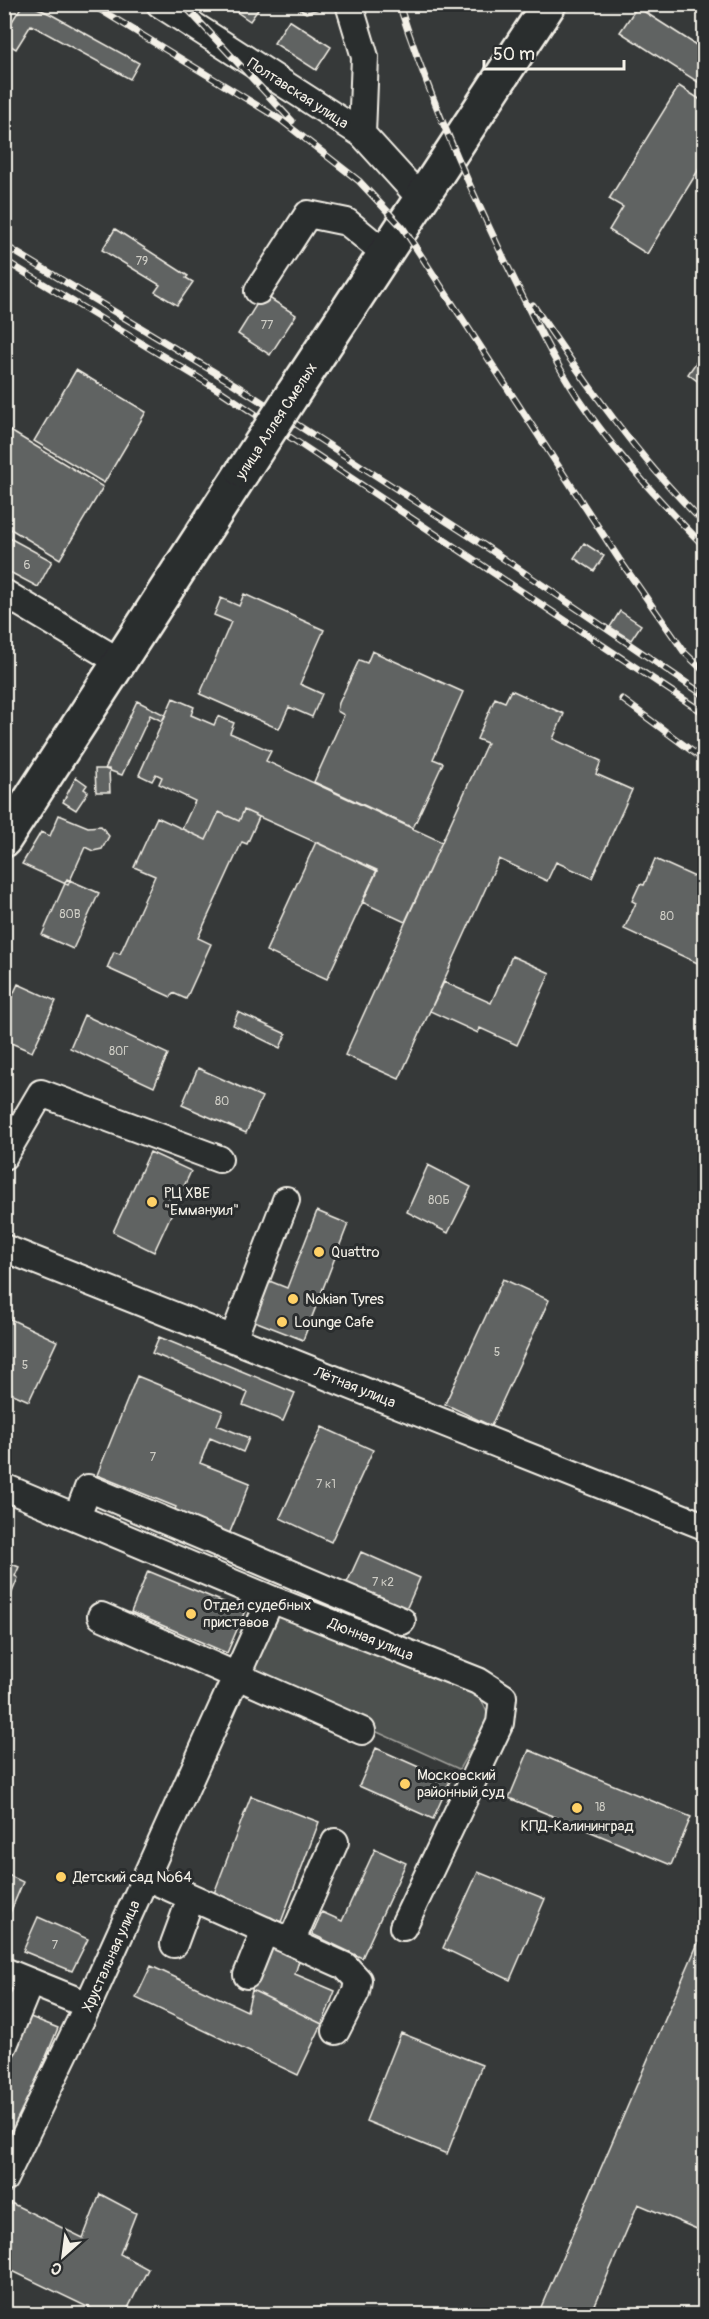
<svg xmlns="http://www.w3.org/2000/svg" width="709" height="2319" viewBox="0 0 709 2319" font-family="Pangolin,sans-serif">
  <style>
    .green { fill: #4e514f; stroke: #a1a19c; stroke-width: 1.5 }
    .building { fill: #616362; stroke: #f4f1e8; stroke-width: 1.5 }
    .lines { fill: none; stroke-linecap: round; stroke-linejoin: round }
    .minor-casing { stroke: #f4f1e8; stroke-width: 30 }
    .major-casing { stroke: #f4f1e8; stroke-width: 38 }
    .minor { stroke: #2a2d2e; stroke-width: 26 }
    .major { stroke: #2a2d2e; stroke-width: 33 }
    .tram { stroke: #f4f1e8; stroke-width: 1.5 }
    .rail-casing { stroke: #f4f1e8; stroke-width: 7 }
    .rail { stroke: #2a2d2e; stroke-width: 4.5; stroke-dasharray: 14; stroke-linecap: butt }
    .major-bridge-casing { stroke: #f4f1e8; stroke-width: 38; stroke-linecap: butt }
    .major-bridge { stroke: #2a2d2e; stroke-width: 33 }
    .poi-dot { fill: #ffd166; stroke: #2a2d2e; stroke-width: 2 }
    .labels { text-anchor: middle; stroke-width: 6; stroke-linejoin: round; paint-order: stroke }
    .number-label { font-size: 12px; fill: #cfcec6 }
    .street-label { font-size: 15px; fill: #f4f1e8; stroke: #2a2d2e }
    .poi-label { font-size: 15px; fill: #f4f1e8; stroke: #2a2d2e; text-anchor: start }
  </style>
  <rect width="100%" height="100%" fill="#363939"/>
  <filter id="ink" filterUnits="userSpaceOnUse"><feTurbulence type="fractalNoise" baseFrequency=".0167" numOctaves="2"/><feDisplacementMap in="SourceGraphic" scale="12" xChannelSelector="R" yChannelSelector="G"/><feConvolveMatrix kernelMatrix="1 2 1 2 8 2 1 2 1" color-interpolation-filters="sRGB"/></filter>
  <g filter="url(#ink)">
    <!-- green -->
    <path class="green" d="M276,1612L479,1694L489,1717L459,1769L251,1675Z"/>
    <!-- building -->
    <path class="building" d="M23,4H29L52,15L139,63L130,79L31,25L16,49L4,42V34Z
      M225,4H262L250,21Z
      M297,4H327L328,6L306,13L299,9Z
      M637,7L704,50V86L620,32Z
      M289,20L331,47L316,70L274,43Z
      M679,86L704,102V161L647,254L609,230L623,207L609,199Z
      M115,229L188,276L186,278L193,282L177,305L155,292L160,285L102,250Z
      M263,294L296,315L270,355L238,334Z
      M704,351V386L688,374Z
      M76,370L146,412L104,483L34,441Z
      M4,427L103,487L60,559L4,525Z
      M4,535L52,561L38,587L4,569Z
      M584,543L604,556L594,571L574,558Z
      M244,594L324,630L300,684L322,694L312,717L289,707L279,729L200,694L231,622L214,615L221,598L239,606Z
      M620,611L641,625L631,640L610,627Z
      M372,651L463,692L433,759L443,763L413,828L314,782L344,715L337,711L339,703L359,660L367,663Z
      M511,690L564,714L553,739L601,761L596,774L632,790L592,878L556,862L547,881L499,859L399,1079L345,1055L487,743L477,739L495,698L505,702Z
      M173,698L194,707L191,715L214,725L218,716L234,723L230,733L271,751L266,761L442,842L405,922L362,902L377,870L244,810L239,821L219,812L206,840L182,829L195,801L159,784L162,777L156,774L152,781L139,775Z
      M137,701L165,715L162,721L150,715L122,775L105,769Z
      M95,769H109L110,792H96Z
      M76,777L87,785L84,789L88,792L76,810L63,802Z
      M244,810L259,817L247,844L242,842L198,938L211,944L186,999L173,993L171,997L107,968L114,952L120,954L155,876L134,867L157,817L206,840L219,812L239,821Z
      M59,815L88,827L101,826L109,836L102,849L93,851L85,847L68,885L22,864L41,832L50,836Z
      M316,842L377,871L327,979L266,951Z
      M655,859L704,881V966L624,929L636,903L632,901L640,884L644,885Z
      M67,879L99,893L73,949L42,935Z
      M512,956L550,973L517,1045L480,1028L478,1033L430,1011L444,982L491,1003Z
      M18,984L56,1001L32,1052L4,1040V1014Z
      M238,1012L286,1034L280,1048L233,1025Z
      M84,1015L168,1054L154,1087L70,1048Z
      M198,1068L262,1097L246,1133L182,1105Z
      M150,1152L191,1171L154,1252L113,1232Z
      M428,1165L471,1187L448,1233L407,1212Z
      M317,1211L348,1224L303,1340L252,1320L267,1280L287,1288Z
      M503,1279L549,1300L491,1426L445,1404Z
      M6,1317L57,1341L29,1401L4,1390Z
      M159,1337L295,1393L283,1421L243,1405L248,1393L152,1353Z
      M137,1376L223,1411L217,1425L249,1438L243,1452L210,1438L200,1463L250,1483L228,1537L173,1514L176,1507L97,1475Z
      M322,1427L373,1450L331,1542L280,1518Z
      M704,1463V1487L696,1482Z
      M361,1552L420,1578L405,1612L346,1585Z
      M4,1561L19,1567L15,1576L18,1578L10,1597L7,1595L4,1602Z
      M148,1571L245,1611L227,1653L131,1612Z
      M376,1748L450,1781L433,1819L359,1786Z
      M529,1750L691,1817L671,1865L509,1798Z
      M251,1796L319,1822L281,1922L213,1896Z
      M375,1849L406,1863L362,1958L312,1934L322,1912L342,1921Z
      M478,1872L545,1899L510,1980L443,1948Z
      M4,1873L23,1882L7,1920L4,1919Z
      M38,1917L88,1939L72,1971L23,1951Z
      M704,1929V2232L638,2204L591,2314H538Z
      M267,1942L301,1954L295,1974L335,1991L322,2024L252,1990Z
      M151,1966L247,2011L252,1990L322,2024L298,2075L136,1998Z
      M28,2016L58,2028L4,2158V2073Z
      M401,2033L482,2065L447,2154L366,2121Z
      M100,2194L136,2213L120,2254L148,2269L125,2314H102L4,2267V2217L11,2203L83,2238Z
      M4,2308L17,2314H4Z"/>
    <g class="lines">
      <defs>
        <path id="minor" d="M160,4L362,134L422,200
          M349,4L365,57L362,134
          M258,291L308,214L347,222L386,254
          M4,593L120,662
          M4,1156L41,1093L219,1159
          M4,1248L704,1526
          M233,1339L286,1200
          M4,1487L271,1599L478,1681L503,1697L500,1723L403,1927
          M77,1517L88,1488L402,1621
          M101,1616L362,1731
          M146,1877L345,1966L358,1980L356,1992L336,2031
          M291,1942L335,1842
          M174,1944L191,1898
          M4,1971L88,2005
          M247,1975L265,1930
          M4,2045L30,1982
          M4,2179L88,2005L271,1599"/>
        <path id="major" d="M292,395L549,4
          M4,840L243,471"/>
      </defs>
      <!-- minor casing -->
      <use href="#minor" class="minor-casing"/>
      <!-- major casing -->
      <use href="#major" class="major-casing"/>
      <!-- minor -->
      <use href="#minor" class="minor"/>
      <!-- major -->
      <use href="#major" class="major"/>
      <!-- tram -->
      <path class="tram" d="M4,1082V1095"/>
      <defs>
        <path id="rail" d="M91,4L281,120L359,181L403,228L619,559L685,653L704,671
          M183,4L292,121
          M399,4C428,94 466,180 507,265C532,315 555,366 588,412C622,460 663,505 704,546
          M4,245L234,384L485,546L704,695
          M4,260L222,392L704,713
          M533,305C585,382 638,458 704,523
          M622,699L704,760"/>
      </defs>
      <!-- rail casing -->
      <use href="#rail" class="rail-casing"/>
      <!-- rail -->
      <use href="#rail" class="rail"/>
      <defs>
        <path id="major-bridge" d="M243,471L292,395"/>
      </defs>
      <!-- major-bridge casing -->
      <use href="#major-bridge" class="major-bridge-casing"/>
      <!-- major-bridge -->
      <use href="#major-bridge" class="major-bridge"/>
    </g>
  </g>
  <!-- markers -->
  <g class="poi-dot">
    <circle cx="152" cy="1202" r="6"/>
    <circle cx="319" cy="1252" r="6"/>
    <circle cx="293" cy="1299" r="6"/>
    <circle cx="282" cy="1322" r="6"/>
    <circle cx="191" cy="1614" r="6"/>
    <circle cx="405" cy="1784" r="6"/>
    <circle cx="577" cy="1808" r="6"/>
    <circle cx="61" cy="1877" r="6"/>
  </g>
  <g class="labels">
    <!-- number labels -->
    <g class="number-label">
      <text x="142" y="265">79</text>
      <text x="267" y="329">77</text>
      <text x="27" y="569">6</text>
      <text x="70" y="918">80В</text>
      <text x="667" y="920">80</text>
      <text x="119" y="1055">80Г</text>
      <text x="222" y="1105">80</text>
      <text x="439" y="1204">80Б</text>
      <text x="497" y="1356">5</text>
      <text x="25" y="1369">5</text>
      <text x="153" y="1461">7</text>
      <text x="326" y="1488">7 к1</text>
      <text x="383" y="1586">7 к2</text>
      <text x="600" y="1811">18</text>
      <text x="55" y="1949">7</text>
    </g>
    <!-- street labels -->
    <g class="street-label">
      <text transform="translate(298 93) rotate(33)" y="5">Полтавская улица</text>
      <text transform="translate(276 421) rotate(-57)" y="5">улица Аллея Смелых</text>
      <text transform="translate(355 1387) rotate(22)" y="5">Лётная улица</text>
      <text transform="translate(371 1639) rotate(22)" y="5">Дюнная улица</text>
      <text transform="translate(111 1956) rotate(-66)" y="5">Хрустальная улица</text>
    </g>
    <!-- poi labels -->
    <g class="poi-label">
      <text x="164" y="1198">РЦ ХВЕ<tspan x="164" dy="17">"Еммануил"</tspan></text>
      <text x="331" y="1257">Quattro</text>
      <text x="305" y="1304">Nokian Tyres</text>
      <text x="294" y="1327">Lounge Cafe</text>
      <text x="203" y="1610">Отдел судебных<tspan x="203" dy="17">приставов</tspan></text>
      <text x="417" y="1780">Московский<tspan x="417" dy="17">районный суд</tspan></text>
      <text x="577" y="1831" text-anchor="middle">КПД-Калининград</text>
      <text x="73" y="1882">Детский сад №64</text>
    </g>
  </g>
  <!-- margin -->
  <rect width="709" height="2319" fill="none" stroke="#2a2d2e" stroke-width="24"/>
  <rect x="12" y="12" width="685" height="2295" fill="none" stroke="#f4f1e8" stroke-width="2" filter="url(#ink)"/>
  <!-- north arrow -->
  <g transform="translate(63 2256) rotate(208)" stroke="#2a2d2e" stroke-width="4.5" paint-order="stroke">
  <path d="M0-4.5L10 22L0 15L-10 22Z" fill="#f4f1e8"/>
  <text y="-9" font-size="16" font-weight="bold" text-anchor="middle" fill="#f4f1e8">С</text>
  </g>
  <!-- scale -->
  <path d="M484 60v9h140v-9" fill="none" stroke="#f4f1e8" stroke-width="3"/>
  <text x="493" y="60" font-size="18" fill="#f4f1e8" stroke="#2a2d2e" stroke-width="4.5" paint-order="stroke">50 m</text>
</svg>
